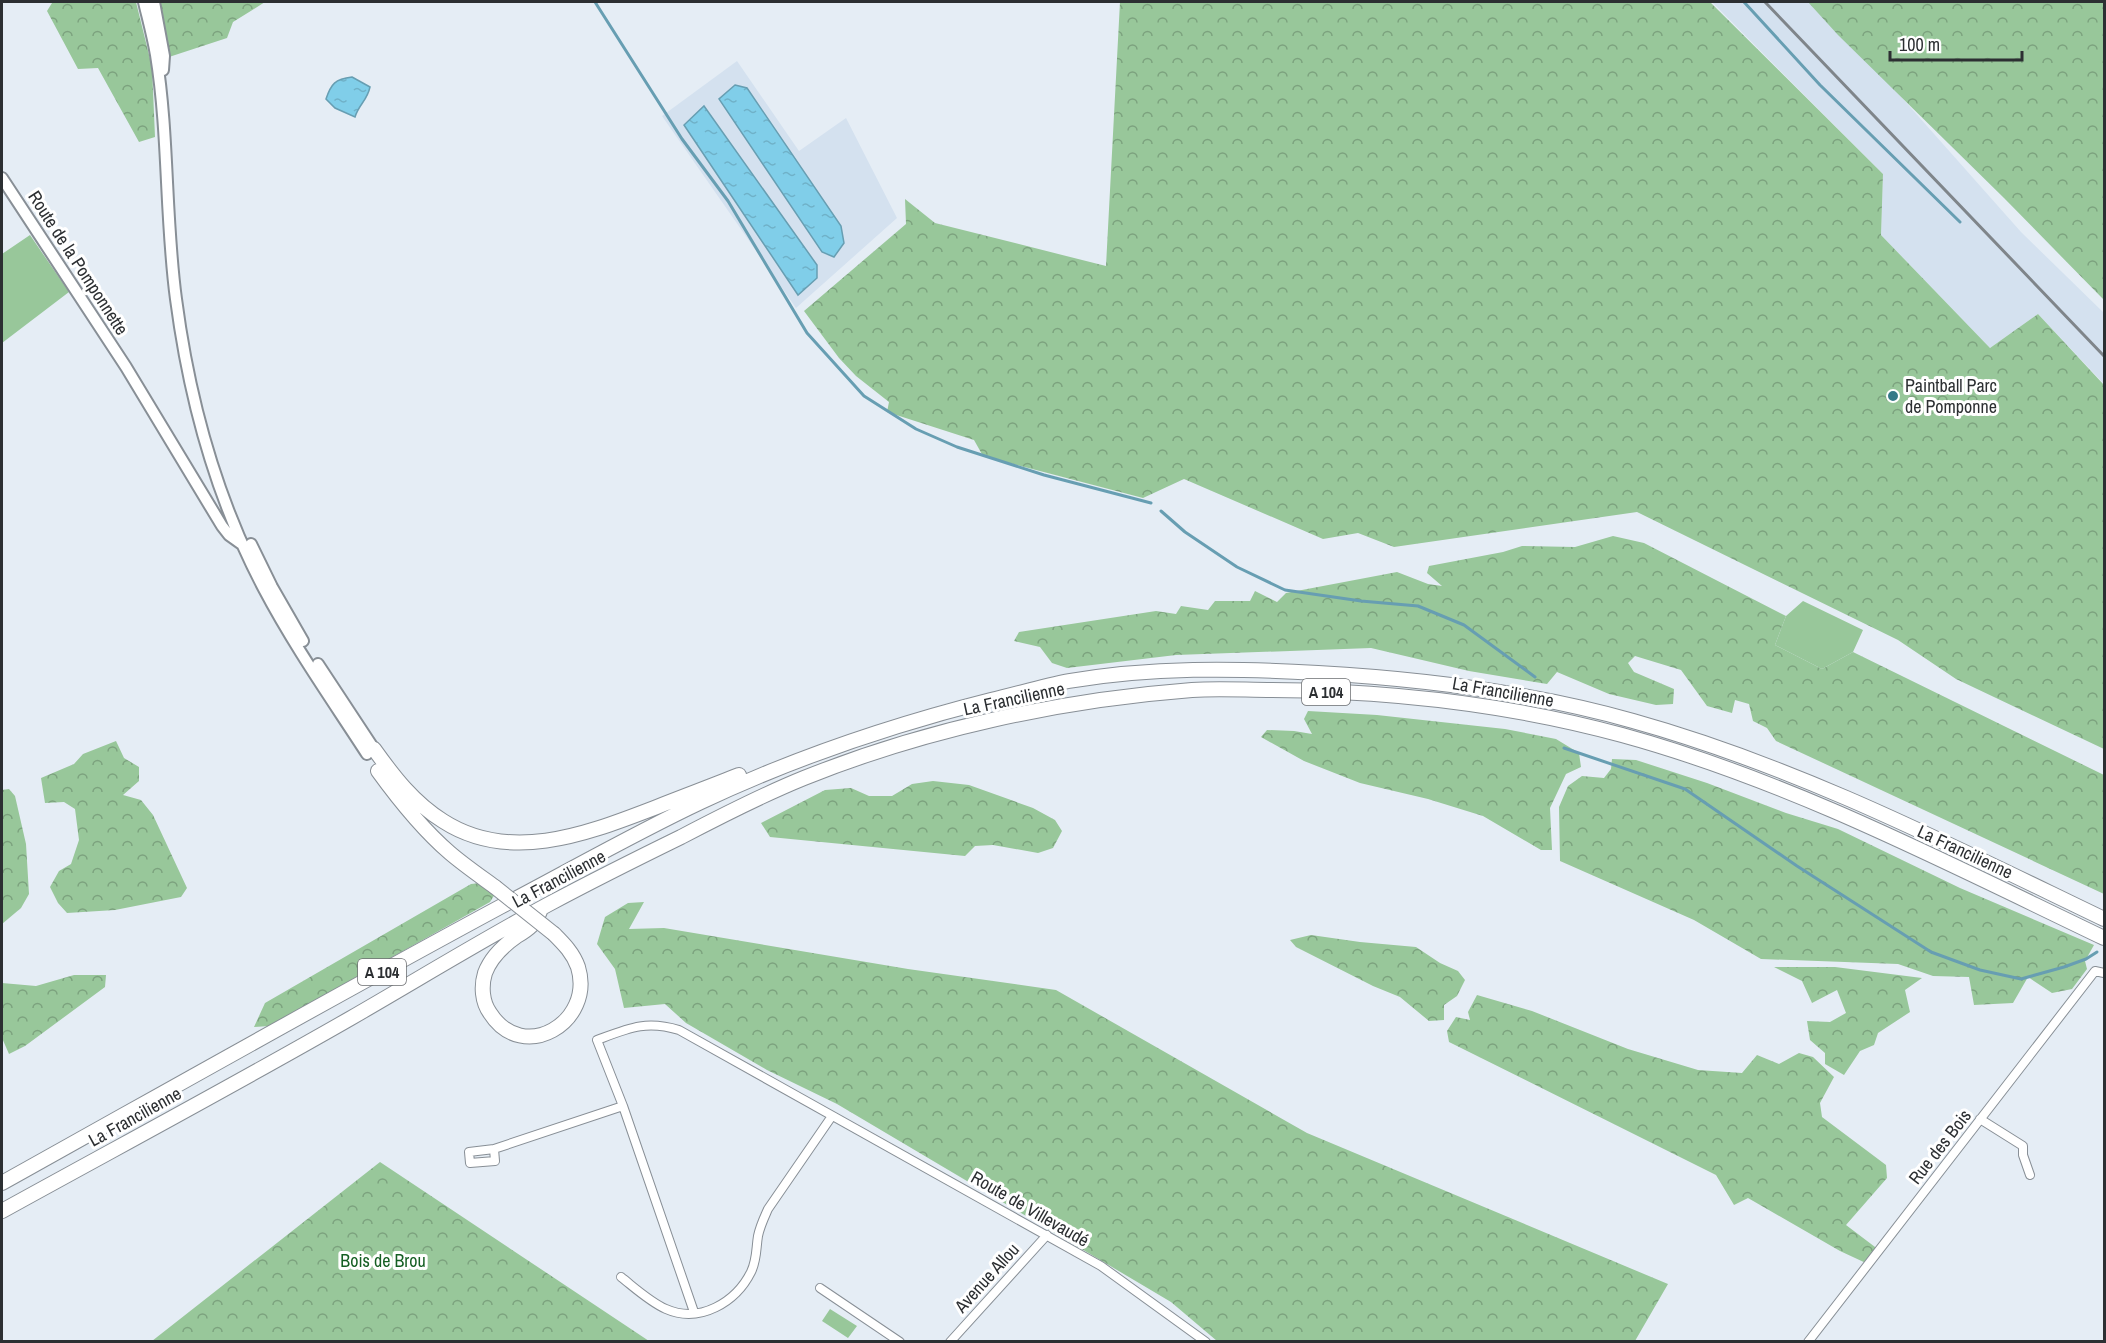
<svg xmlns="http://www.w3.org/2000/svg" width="2106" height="1343" viewBox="0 0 2106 1343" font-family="'Archivo Narrow',sans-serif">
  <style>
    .built { fill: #d4e1ef }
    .grass { fill: #98c79a }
    .forest { fill: url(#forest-crowns) }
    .water { fill: url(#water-ripples); stroke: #679eb2; stroke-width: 1.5 }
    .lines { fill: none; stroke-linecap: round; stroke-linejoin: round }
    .stream { stroke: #679eb2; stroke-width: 3 }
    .street-casing { stroke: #888f96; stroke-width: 10 }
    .secondary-casing { stroke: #888f96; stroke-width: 14 }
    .highway-casing { stroke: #888f96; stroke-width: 16 }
    .street { stroke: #fff; stroke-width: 8 }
    .secondary { stroke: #fff; stroke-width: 10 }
    .highway { stroke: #fff; stroke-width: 14 }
    .rail { stroke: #7f858a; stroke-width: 3 }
    .highway-bridge-casing { stroke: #888f96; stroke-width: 16; stroke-linecap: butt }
    .highway-bridge { stroke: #fff; stroke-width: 14 }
    .poi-dot { fill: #357988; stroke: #fff; stroke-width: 2 }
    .labels { text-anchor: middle; stroke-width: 6; stroke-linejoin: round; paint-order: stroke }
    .shield { fill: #fff; stroke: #6b6d70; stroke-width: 1.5 }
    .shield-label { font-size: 16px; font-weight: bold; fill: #2c2f32 }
    .street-label { font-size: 18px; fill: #2c2f32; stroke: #fff }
    .poi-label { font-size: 18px; fill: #2c2f32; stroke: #fff; text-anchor: start }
    .park-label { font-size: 18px; fill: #155f23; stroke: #fff }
  </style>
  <defs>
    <pattern id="forest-crowns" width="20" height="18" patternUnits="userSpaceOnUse" patternTransform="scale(1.5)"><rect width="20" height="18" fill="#98c79a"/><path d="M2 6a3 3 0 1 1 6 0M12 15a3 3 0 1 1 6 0" fill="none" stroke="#7ca27e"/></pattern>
    <pattern id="water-ripples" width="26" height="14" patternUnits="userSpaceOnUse" patternTransform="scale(1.5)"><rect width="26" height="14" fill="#80cee9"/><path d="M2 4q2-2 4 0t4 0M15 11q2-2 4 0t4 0" fill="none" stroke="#6fb1c8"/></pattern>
  </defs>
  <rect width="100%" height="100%" fill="#e5edf5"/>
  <!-- built -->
  <path class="built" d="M1712,2H1817L2021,232L2104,313V384L2038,314L1990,348L1881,235L1883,174Z
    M737,61L799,151L846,118L897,218L796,308L662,116Z"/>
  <!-- grass -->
  <path class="grass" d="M30,235L69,292L2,343V254Z
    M1803,601L1863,630L1853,652L1822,669L1775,645L1786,616Z
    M830,1309L857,1326L848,1338L822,1321Z"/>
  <!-- forest -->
  <path class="forest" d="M51,2H136L152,67L155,137L139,142L98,68L78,69L47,11L52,3Z
    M160,2H265L233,22L227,38L169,57Z
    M1120,2H1710L1883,174L1881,235L1990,348L2038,314L2104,385V749L1956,679L1898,640L1637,512L1394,547L1358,533L1323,539L1184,479L1143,498L983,456L974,440L887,412L889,402L856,376L839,358L804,311L906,224L905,199L935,223L1106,266Z
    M1808,2H2104V300L2004,198L1838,35Z
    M1613,536L1644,543L1786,616L1775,645L1822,669L1853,652L2104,775V894L1776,741L1767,728L1753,721L1749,704L1735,700L1732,713L1707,706L1681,670L1635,656L1628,663L1634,672L1674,689L1673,704L1656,705L1609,694L1557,672L1547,684L1469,671L1371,648L1176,655L1067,668L1052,663L1040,647L1014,641L1019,632L1156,611L1176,614L1181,606L1208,610L1215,601H1250L1255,591L1277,602L1286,593L1397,572L1428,584L1442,586L1427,573L1429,566L1503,552L1522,546L1575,547Z
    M1308,711L1377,715L1505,729L1556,739L1579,753L1581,767L1566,774L1550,808L1552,850H1541L1483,816L1428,799L1360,783L1304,761L1261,737L1267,730L1294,731L1312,734L1304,719Z
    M116,741L124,758L139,767V781L123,795L141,800L153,815L187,888L181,897L115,910L67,913L58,903L50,887L59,871L71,864L79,840L75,809L64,802L45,803L41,778L74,764L83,754Z
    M1612,759L1636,760L1707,783L1786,813L1838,829L1960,888L2094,945L2085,961L2087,969L2072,989L2052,993L2028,977L2013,1003L1974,1005L1969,977L1933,976L1898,964L1761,959L1694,920L1560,861L1559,807L1568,786L1582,776L1604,778L1611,769Z
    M933,781L969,785L1033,808L1055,820L1062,831L1053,848L1038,853L993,845L975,846L965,856L770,837L761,823L825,790L851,788L869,796H892L912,784Z
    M9,789L15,796L26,844L29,894L21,908L2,924V790Z
    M480,883L495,894L490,902L270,1026L254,1027L265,1003L471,884Z
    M644,902L629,929L664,928L908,969L1056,990L1307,1133L1668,1284L1635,1341H1217L1171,1302L837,1104L767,1070L686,1023L665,1004L624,1008L615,969L597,944L605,917L628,903Z
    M1311,935L1360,942L1416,947L1440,963L1458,971L1465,980L1457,996L1444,1005V1020L1429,1021L1400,997L1373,986L1296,947L1290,940Z
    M1774,967H1835L1922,978L1905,990L1910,1012L1878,1033L1874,1045L1860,1051L1844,1075L1825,1064V1053L1810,1040L1807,1021L1830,1022L1846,1013L1837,990L1812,1003L1802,981Z
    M74,975H106L105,987L25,1046L9,1054L2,1038V983L36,986Z
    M1477,995L1532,1011L1628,1049L1698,1070L1742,1073L1757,1055L1779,1064L1799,1053L1813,1057L1834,1077L1820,1103L1822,1117L1886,1165L1887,1178L1846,1225L1879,1250L1868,1264L1840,1251L1748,1198L1734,1205L1716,1175L1449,1042L1447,1031L1456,1017L1470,1020L1468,1012Z
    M380,1162L649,1341H152Z"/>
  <!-- water -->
  <path class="water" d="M352,77L370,87C367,101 359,104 355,117L335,108L326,99C331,84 335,79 352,77Z
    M735,85L747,88L841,226L844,243L834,257L822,252L719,99Z
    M704,106L817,265V278L798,295L684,125Z"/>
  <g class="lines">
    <!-- stream -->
    <path class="stream" d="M595,2L682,139L728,201L807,333L864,396L916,429L957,447L1044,475L1151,503
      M1744,2L1820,85L1960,222
      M1161,511L1185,532L1237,567L1285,590L1361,601L1418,606L1464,625L1535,677
      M1564,748L1685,789L1797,866L1931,952L1980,970L2021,979L2064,967L2086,959L2097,952"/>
    <defs>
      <path id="street" d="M1980,1119L2023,1146V1155L2030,1175
        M494,1149L495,1161L470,1163L469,1152L494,1149L623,1106
        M621,1277C635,1288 650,1302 666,1309C700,1324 736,1302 751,1272C757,1260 756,1248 758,1236C760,1226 764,1218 768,1209L832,1116
        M820,1288L900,1342
        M694,1312L623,1106L597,1040C629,1028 646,1020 679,1030L1101,1266L1206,1342
        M950,1342L1047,1235
        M1808,1342L2095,971L2104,973"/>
      <path id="secondary" d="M144,2C148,19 153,37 156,55C169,135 165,218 176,299C189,398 217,500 264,589C294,646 332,700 367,754
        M154,2L164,56L163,70
        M2,178L126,367L222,526L229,535L243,545
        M251,544L272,587L303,641
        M318,664L374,749"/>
      <path id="highway" d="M374,749C394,777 414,803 443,821C508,863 584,835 649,810C679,798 709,787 739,775
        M378,771C399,800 422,829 450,853C464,865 480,876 495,887
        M541,909C539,914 536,921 532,925C528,929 522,933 517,936C504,945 491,957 485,973C481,986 482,1002 490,1013C523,1065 595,1022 578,967C573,953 564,944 554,934
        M2,1183C167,1091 333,997 500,907C567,872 633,834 701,802C794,758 892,725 991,700C1017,694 1043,686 1069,681C1151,667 1235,668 1318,673C1425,679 1530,692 1633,721C1798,767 1950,845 2104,919
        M2,1211C118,1147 236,1084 351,1018C417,980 482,940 549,904C592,881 636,859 681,837C721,816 762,795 804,778C926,729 1061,700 1192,690C1218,688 1246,690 1272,690C1390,691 1508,704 1622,735C1790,781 1947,863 2104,938"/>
    </defs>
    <!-- street casing -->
    <use href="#street" class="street-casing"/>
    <!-- secondary casing -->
    <use href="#secondary" class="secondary-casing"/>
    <!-- highway casing -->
    <use href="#highway" class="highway-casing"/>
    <!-- street -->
    <use href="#street" class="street"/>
    <!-- secondary -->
    <use href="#secondary" class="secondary"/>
    <!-- highway -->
    <use href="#highway" class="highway"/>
    <!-- rail -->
    <path class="rail" d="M1765,2L2104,356"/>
    <defs>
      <path id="highway-bridge" d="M495,887L554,934"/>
    </defs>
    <!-- highway-bridge casing -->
    <use href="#highway-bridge" class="highway-bridge-casing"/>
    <!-- highway-bridge -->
    <use href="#highway-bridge" class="highway-bridge"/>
  </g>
  <!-- markers -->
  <circle class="poi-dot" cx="1893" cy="396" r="6"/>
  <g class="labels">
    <!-- shield labels -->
    <g class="shield">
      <rect x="1302" y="679" width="48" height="26" rx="4.5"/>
      <rect x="358" y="959" width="48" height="26" rx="4.5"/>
    </g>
    <g class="shield-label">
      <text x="1326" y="698">A 104</text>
      <text x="382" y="978">A 104</text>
    </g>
    <!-- street labels -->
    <g class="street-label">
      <text transform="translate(78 263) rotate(57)" y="6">Route de la Pomponnette</text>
      <text transform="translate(1503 692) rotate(10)" y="6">La Francilienne</text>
      <text transform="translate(1014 699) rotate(-12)" y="6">La Francilienne</text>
      <text transform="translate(1965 852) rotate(25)" y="6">La Francilienne</text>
      <text transform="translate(559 879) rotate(-28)" y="6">La Francilienne</text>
      <text transform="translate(135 1117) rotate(-29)" y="6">La Francilienne</text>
      <text transform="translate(1940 1147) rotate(-52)" y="6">Rue des Bois</text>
      <text transform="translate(1030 1209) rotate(30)" y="6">Route de Villevaudé</text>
      <text transform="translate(987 1278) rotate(-48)" y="6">Avenue Allou</text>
    </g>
    <!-- poi labels -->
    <g class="poi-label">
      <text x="1905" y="392">Paintball Parc<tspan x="1905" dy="21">de Pomponne</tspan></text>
    </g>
    <!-- park labels -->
    <g class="park-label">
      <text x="383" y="1267">Bois de Brou</text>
    </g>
  </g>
  <!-- border -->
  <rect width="2106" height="1343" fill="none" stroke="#2c2f32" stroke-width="6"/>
  <!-- scale -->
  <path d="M1890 51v9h132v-9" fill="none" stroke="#2c2f32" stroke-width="3"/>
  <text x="1899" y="51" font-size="18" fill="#2c2f32" stroke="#ffffff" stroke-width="4.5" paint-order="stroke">100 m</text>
</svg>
